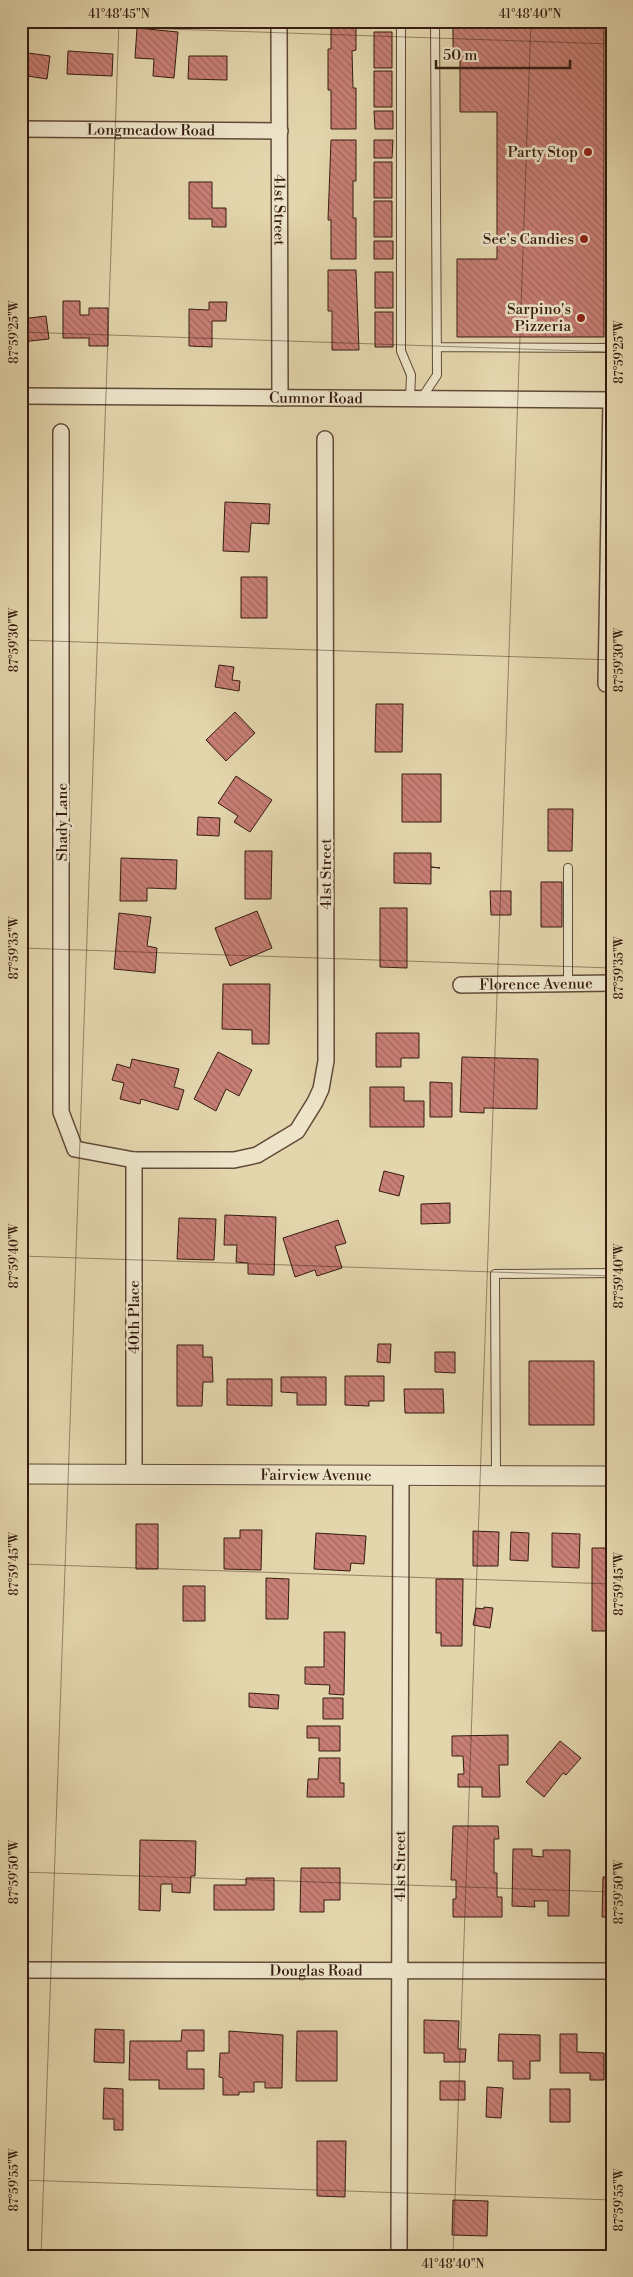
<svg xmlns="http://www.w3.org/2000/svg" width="633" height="2277" viewBox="0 0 633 2277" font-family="'Libre Bodoni',serif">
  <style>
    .building { fill: url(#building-back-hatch); stroke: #361c11 }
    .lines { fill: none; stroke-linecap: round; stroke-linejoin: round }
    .service-casing { stroke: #614a38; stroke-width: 10 }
    .minor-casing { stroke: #614a38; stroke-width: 18 }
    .tertiary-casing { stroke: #614a38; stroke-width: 21 }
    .service { stroke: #ede4c9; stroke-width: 8 }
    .minor { stroke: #ede4c9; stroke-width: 15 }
    .tertiary { stroke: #ede4c9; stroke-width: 19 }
    .ticks { fill: none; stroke: #361c11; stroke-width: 1; stroke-opacity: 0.45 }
    .poi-dot { fill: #8f2418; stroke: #ede4c9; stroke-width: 2 }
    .labels { text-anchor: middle; stroke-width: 5; stroke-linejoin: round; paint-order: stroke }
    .street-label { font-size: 15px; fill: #361c11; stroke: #ede4c9 }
    .poi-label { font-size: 15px; fill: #361c11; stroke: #ede4c9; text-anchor: end }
    .neatline { fill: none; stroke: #361c11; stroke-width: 2 }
    .ticks-label { font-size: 12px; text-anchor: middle; fill: #361c11 }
  </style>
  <defs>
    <pattern id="building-back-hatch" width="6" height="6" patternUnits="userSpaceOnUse" patternTransform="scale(1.25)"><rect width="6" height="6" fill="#c87f75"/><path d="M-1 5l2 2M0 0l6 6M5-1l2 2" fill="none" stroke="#a3675f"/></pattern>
  </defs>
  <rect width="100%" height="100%" fill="#e3d5ac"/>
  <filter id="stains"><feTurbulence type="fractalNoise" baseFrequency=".004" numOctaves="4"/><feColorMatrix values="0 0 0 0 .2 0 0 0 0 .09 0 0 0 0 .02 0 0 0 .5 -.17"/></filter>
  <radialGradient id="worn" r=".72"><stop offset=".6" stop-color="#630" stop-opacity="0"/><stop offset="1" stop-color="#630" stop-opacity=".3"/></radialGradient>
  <!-- building -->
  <path class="building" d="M331,21H356V50L352,51L353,88H356V129H331V90H328V49H331Z
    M374,21H392V28H374Z
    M453,21H604V337H457V259H497V112H460V50H453Z
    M137,28L178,32L174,78L153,76L154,59L135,58Z
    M374,32H392V68H374Z
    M68,51L113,54L112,76L67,74Z
    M21,52L50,56L47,79L21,75Z
    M189,56H227V80L188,79Z
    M374,71H392V107H374Z
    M374,111H393V129H375Z
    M331,140H356V181H353V218H356V259H331V220H328Z
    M374,140H393L392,158H374Z
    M374,162H392V198H374Z
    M189,182H212V208H226V227H212V219H189Z
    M374,201H392V237H374Z
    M374,241H393V259H374Z
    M328,270H356L359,350H332V311H328Z
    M375,272H393V308H375Z
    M63,301H80V315H89V308H108V346H89V338H63Z
    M209,302H227L226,321H212V347L189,346V309L209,310Z
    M375,312H393V347H375Z
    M46,316L49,339L21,342V319Z
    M225,502L270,504L269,524L251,523L249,552L223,551Z
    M241,577H267V618H241Z
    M219,665L234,667L232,680L240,681L239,691L215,687Z
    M376,704H403L402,752H375Z
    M235,712L255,733L226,761L206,740Z
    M402,774H441V822H402Z
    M236,776L272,800L250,832L234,822L238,816L218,803Z
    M548,809H573L572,851H548Z
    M198,817L220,818L219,836L197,835Z
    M245,851H272L271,899H245Z
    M394,853H431V867L440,868L431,867V884L394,883Z
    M121,858L177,860L176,889L147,888V901H120Z
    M541,882H562V927H541Z
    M490,891H511V915H491Z
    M380,908H407V968L380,967Z
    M257,911L272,948L230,966L215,928Z
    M119,913L151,917L147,946L157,948L155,973L114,969Z
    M223,984H270L269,1044H252V1030L222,1029Z
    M376,1033H419V1058H401V1067H376Z
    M218,1052L252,1070L239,1096L226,1089L216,1111L194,1099Z
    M462,1057L538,1059L537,1109L484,1108V1113L460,1112Z
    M132,1059L179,1069L174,1087L184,1090L178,1110L141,1099L140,1104L120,1099L124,1083L112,1080L117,1064L130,1068Z
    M430,1082L452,1083V1117H430Z
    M370,1087H404V1101H424V1127H370Z
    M384,1171L404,1176L399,1196L379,1191Z
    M450,1203V1223L421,1224V1204Z
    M225,1215L276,1217L274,1275L248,1274V1263L236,1262L237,1245H224Z
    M179,1218L216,1219L214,1260L177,1259Z
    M338,1220L346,1243L335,1246L342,1268L317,1276L315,1270L295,1277L283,1238Z
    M378,1344H391L390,1363L377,1362Z
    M177,1345H203V1357H212L213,1382H203L202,1406H177Z
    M435,1352H455V1373L435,1372Z
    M529,1361H594V1425H529Z
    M345,1376H384V1401H369V1406L345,1405Z
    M281,1377H326V1405H297V1393L281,1392Z
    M227,1379H272V1406L227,1405Z
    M404,1389H443L444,1413H405Z
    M136,1524H158V1569H136Z
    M240,1530H262L261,1570L224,1569V1538H240Z
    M473,1531L499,1532L498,1566H473Z
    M511,1532L529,1533L528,1561L510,1560Z
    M316,1533L366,1536L364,1564L351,1563L350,1571L314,1569Z
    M552,1533L580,1534L579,1568L552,1567Z
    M592,1548H611L612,1631H592Z
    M266,1578L289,1579L288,1619H266Z
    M436,1579H463L462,1646H441V1633H436Z
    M183,1586H205V1621H183Z
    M484,1607L493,1608L490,1628L473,1625L476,1608L484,1609Z
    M324,1632H345L344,1695L329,1694L330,1685L305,1684V1667H324Z
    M249,1693L279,1695L278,1709L249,1707Z
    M323,1698H343V1719H323Z
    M307,1726H340V1751H319V1738H307Z
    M508,1735V1765H499L500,1797H482V1787H458V1774H464L463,1756H452V1736Z
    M560,1741L581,1758L566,1775L563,1773L544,1797L526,1782Z
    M319,1758H340V1783H344V1797H307L308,1779H318Z
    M453,1826H498L499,1839H494V1873H497V1897H502V1917H453V1899H456V1880H451Z
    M140,1840L196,1841L195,1876H191L190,1893L172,1892V1884H161L160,1911L139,1910Z
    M513,1849H532V1856L543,1857V1850H570L569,1916H548V1901H534L535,1907L512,1906Z
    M301,1868H340V1900H324V1912H300Z
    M603,1877H612V1917H602Z
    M246,1878H274V1910H214V1885H246Z
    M424,2020L459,2021L458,2049H466L465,2062H444V2053H424Z
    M95,2029L124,2030V2063L94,2062Z
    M182,2030H204V2051H187V2069H204V2089H159V2080H129L130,2041H181Z
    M229,2031L283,2035L282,2088H265V2082H254V2092H239V2095H223V2078L219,2077L220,2053H229Z
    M297,2031H337V2081H296Z
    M499,2034L540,2035V2061H530V2079H513V2061H498Z
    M560,2034H577V2052L604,2053V2080H590V2073H560Z
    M440,2081H465V2100H440Z
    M487,2087L503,2088L501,2118L486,2117Z
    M104,2088L123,2089V2130H114V2119H103Z
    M550,2089H570V2122H550Z
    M317,2141H346L345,2197L317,2196Z
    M453,2200L488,2201L487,2236L452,2235Z"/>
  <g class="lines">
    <defs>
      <path id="service" d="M401,21V351L411,375L410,399
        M437,347L611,348
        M421,399L437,375L435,21
        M611,400L612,142
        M568,984V868
        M496,1475L495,1274L612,1273"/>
      <g id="minor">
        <path id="s1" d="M279,21L280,398"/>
        <path id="s2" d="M21,129L280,131"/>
        <path id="s3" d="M21,396L612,400"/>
        <path d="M61,432V1112L75,1149L134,1160H234L257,1155L297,1131L315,1102L321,1089L326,1061L325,439"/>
        <path d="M606,684L611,400"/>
        <path id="s4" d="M461,985L612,983"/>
        <path d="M134,1160V1475"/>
        <path id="s5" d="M21,1970L612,1971"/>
        <path id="s6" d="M399,2256L401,1477"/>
      </g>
      <g id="tertiary">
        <path id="s7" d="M21,1474L612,1476"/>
      </g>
    </defs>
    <!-- service casing -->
    <use href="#service" class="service-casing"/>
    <!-- minor casing -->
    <use href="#minor" class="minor-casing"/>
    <!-- tertiary casing -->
    <use href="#tertiary" class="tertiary-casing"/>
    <!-- service -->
    <use href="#service" class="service"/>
    <!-- minor -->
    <use href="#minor" class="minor"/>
    <!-- tertiary -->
    <use href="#tertiary" class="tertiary"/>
  </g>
  <!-- ticks -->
  <path class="ticks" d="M21,24L612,44M21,332L612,352M21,640L612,660M21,948L612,968M21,1256L612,1276M21,1564L612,1584M21,1872L612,1892M21,2180L612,2200M41,2256L119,21M453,2256L531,21"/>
  <!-- markers -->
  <g class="poi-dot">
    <circle cx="588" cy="152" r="5"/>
    <circle cx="584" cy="239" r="5"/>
    <circle cx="581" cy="318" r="5"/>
  </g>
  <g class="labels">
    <!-- street labels -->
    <g class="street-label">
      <text dy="5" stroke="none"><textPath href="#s2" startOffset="130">Longmeadow Road</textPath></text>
      <text dy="5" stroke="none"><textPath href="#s1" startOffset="189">41st Street</textPath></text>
      <text dy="5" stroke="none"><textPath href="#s3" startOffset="295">Cumnor Road</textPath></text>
      <text transform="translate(62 822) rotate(-90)" y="5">Shady Lane</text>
      <text transform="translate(326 874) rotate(-90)" y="5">41st Street</text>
      <text dy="5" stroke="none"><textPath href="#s4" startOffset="75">Florence Avenue</textPath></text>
      <text transform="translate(134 1317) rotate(-90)" y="5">40th Place</text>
      <text dy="5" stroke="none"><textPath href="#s7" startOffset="295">Fairview Avenue</textPath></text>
      <text dy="5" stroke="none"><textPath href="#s6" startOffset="390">41st Street</textPath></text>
      <text dy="5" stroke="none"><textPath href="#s5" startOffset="295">Douglas Road</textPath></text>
    </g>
    <!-- poi labels -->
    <g class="poi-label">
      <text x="578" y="157">Party Stop</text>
      <text x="574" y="244">See's Candies</text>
      <text x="571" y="314">Sarpino's<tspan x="571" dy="17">Pizzeria</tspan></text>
    </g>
  </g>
  <!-- margin -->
  <rect width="633" height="2277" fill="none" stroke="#e3d5ac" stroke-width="55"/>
  <!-- scale -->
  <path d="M436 60v8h134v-8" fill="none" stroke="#361c11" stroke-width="2.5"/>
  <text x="443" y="60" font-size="15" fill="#361c11" stroke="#ede4c9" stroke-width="4" paint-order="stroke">50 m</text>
  <rect x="28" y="28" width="578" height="2222" class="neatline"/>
  <g class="ticks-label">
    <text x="119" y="18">41°48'45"N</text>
    <text x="530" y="18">41°48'40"N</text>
    <text transform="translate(14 332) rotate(-90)" y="4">87°59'25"W</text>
    <text transform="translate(619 352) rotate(-90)" y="4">87°59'25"W</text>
    <text transform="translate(14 640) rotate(-90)" y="4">87°59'30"W</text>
    <text transform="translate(619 660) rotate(-90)" y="4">87°59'30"W</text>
    <text transform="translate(14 948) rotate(-90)" y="4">87°59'35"W</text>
    <text transform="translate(619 968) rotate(-90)" y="4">87°59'35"W</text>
    <text transform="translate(14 1256) rotate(-90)" y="4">87°59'40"W</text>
    <text transform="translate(619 1276) rotate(-90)" y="4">87°59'40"W</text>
    <text transform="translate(14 1564) rotate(-90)" y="4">87°59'45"W</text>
    <text transform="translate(619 1584) rotate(-90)" y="4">87°59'45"W</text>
    <text transform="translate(14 1872) rotate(-90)" y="4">87°59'50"W</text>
    <text transform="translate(619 1892) rotate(-90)" y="4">87°59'50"W</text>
    <text transform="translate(14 2180) rotate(-90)" y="4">87°59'55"W</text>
    <text transform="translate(619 2200) rotate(-90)" y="4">87°59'55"W</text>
    <text x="453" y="2268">41°48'40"N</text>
  </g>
  <rect width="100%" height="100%" filter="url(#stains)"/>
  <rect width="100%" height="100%" fill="url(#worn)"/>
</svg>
